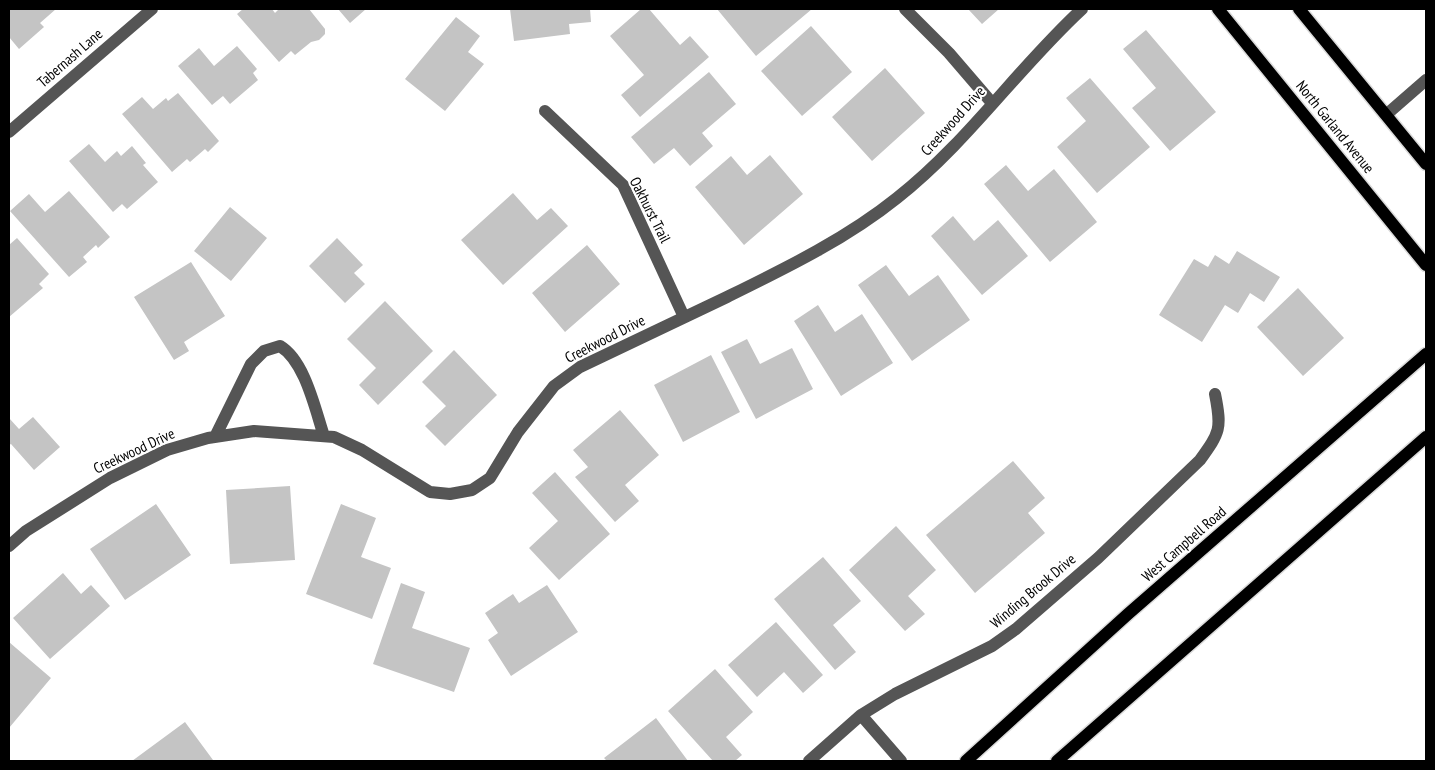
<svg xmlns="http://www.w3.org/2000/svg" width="1435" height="770" viewBox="0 0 1435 770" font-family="'PT Sans Narrow',sans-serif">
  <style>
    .building { fill: #c4c4c4 }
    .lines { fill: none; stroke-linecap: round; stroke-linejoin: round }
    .major-casing { stroke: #dbdbdb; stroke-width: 15 }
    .minor { stroke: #555; stroke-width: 12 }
    .major { stroke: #000; stroke-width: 12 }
    .labels { text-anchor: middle; stroke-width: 4; stroke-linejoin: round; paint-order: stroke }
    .street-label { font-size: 15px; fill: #000; stroke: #fff }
  </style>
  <rect width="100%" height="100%" fill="#fff"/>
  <!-- building -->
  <path class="building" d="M9,9H56L40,23L44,27L19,49L9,37Z
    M243,9H272L275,13L279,9H309L325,29V34L319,40L311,42L295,55L291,51L279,62L237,14Z
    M338,9H366L350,23Z
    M510,9H590L591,22L569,24L570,34L514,41Z
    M641,9H649L680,45L690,36L709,57L640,117L621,95L644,75L610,36Z
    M717,9H812L756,56Z
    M968,9H999L982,24Z
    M456,17L480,36L468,52L484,64L445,111L405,79Z
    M811,26L852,72L802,116L761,71Z
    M1146,30L1216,112L1170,151L1132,108L1156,88L1123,49Z
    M237,46L257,69L253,73L258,80L230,104L223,96L212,105L178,66L199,48L214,66Z
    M885,68L925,113L872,161L832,117Z
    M709,72L736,104L702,133L713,146L690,166L674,148L654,164L631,137Z
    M1090,78L1150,147L1097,193L1057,147L1086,121L1066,98Z
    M178,93L219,141L208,152L205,149L190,162L187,159L172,172L122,114L142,97L153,109L166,98L168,101Z
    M89,144L105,162L117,151L121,156L132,146L146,163L143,165L158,182L127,209L122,204L113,212L69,161Z
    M770,155L803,194L744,245L695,187L731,156L747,175Z
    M1006,165L1028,191L1054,169L1097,222L1050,262L984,184Z
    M69,191L110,237L98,248L96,245L83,257L87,262L69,277L10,211L29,194L45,212Z
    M513,193L537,220L551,208L568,226L503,285L461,240Z
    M230,207L267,238L231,281L194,251Z
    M953,216L974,241L998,220L1028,256L982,295L931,236Z
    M17,238L49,274L39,284L43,288L9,317V245Z
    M337,238L363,265L354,273L365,284L345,303L309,266Z
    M587,245L620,284L565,332L532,293Z
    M1237,251L1280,277L1264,302L1250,293L1238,313L1225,305L1202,342L1159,315L1194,259L1208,267L1215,255L1229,264Z
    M191,262L225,316L184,342L189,351L174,360L134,297Z
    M886,265L909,296L938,275L970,320L912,361L858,285Z
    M1298,288L1344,338L1303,376L1257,327Z
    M385,301L433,351L378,405L359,385L376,368L347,339Z
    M818,305L835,332L862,314L893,363L841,396L794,321Z
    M747,339L760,364L792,348L813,389L756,419L721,352Z
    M454,350L497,395L445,446L425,426L446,406L422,382Z
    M711,355L740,412L683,442L654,385Z
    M620,410L659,455L625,485L639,501L615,522L575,477L588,467L573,450Z
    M33,417L60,447L34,470L11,444L9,445V418L19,429Z
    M1013,461L1045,498L1028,513L1045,533L975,593L926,535Z
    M555,472L610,534L559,580L529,548L558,521L532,493Z
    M290,486L295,560L230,564L226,490Z
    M156,504L191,555L125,600L90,549Z
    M341,504L376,518L361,557L391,568L372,619L306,594Z
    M896,526L936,570L908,596L925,614L905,631L849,570Z
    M823,557L861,601L833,625L856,652L835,670L774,599Z
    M63,573L81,594L91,585L110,606L50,659L13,618Z
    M401,583L425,592L412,628L470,648L454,692L373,664Z
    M547,585L578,632L511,676L488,640L498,633L485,613L513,594L519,603Z
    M776,622L823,675L803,693L784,672L757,697L728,665Z
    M9,642L51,678L9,728Z
    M715,669L753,712L726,737L742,755L735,761H713L668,711Z
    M656,718L688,761H607L604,758Z
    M185,722L213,760L211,761H132Z"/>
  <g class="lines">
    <defs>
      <path id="major" d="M1218,9L1426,265
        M1299,9L1426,164
        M966,761L1128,614L1426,354
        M1057,761L1426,437"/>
    </defs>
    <!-- major casing -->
    <use href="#major" class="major-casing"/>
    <!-- minor -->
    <path class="minor" d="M905,9L949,53L992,103
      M545,111L623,185L684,317
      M1387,114L1426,80
      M9,132L152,9
      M215,437L251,364L264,351L280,346C305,361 315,409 324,436
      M9,546L26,531L110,478L167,450L208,438L254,431L334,437L362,450L430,492L450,494L472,490L490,478L518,432L554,386L580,367C629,344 678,320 727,297C786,268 846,239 897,198C967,143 1017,69 1082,9
      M861,715L901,761
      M809,761L861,715L895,694L992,646L1016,629L1098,558L1200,460C1220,432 1222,429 1215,394"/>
    <!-- major -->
    <use href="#major" class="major"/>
  </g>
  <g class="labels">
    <!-- street labels -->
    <g class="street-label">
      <text transform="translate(70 58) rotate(-41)" y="5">Tabernash Lane</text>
      <text transform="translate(953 121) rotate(-48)" y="5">Creekwood Drive</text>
      <text transform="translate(1335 127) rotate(51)" y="5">North Garland Avenue</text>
      <text transform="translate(650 210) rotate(63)" y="5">Oakhurst Trail</text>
      <text transform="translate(605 339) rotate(-27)" y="5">Creekwood Drive</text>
      <text transform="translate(134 451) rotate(-25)" y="5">Creekwood Drive</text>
      <text transform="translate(1184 544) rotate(-41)" y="5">West Campbell Road</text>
      <text transform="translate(1033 591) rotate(-40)" y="5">Winding Brook Drive</text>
    </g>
  </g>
  <!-- border -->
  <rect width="1435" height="770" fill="none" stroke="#000000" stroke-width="20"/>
</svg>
